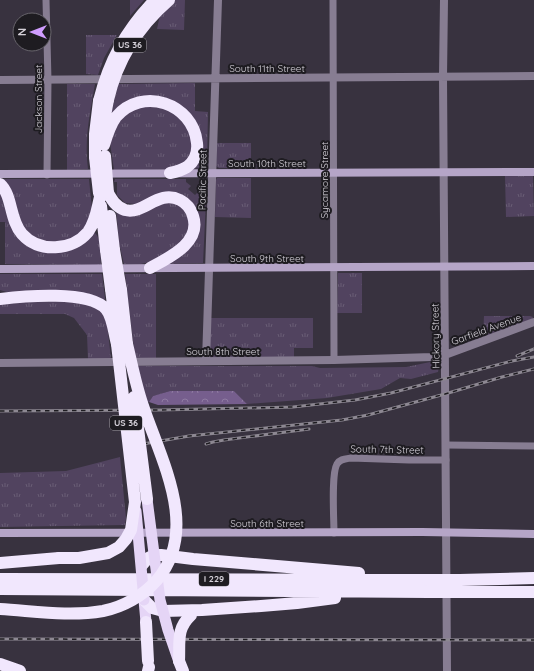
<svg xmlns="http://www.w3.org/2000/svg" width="534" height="671" viewBox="0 0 534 671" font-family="Quicksand,sans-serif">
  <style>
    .grass { fill: url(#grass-tufts) }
    .forest { fill: url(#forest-crowns) }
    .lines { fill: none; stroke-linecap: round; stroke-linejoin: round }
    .minor { stroke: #877d92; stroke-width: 7 }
    .tertiary { stroke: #877d92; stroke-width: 8 }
    .secondary { stroke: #b5a5c7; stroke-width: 8 }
    .trunk { stroke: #e5d5f6; stroke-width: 11 }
    .motorway { stroke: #f1e7fd; stroke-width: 12 }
    .rail-casing { stroke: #8d8892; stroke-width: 3 }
    .rail { stroke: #1e1c21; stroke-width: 1.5; stroke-dasharray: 4.5; stroke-linecap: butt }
    .trunk-bridge { stroke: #e5d5f6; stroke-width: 11 }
    .motorway-bridge { stroke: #f1e7fd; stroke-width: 12 }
    .labels { text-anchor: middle; stroke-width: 4; stroke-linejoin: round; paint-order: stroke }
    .shield { fill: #1e1c21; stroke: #9e9ba2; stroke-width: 1 }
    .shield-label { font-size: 9px; font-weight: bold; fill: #d5d1d9 }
    .street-label { font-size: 10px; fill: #d5d1d9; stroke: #1e1c21 }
  </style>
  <defs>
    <pattern id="grass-tufts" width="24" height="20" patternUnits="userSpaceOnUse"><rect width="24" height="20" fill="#51435f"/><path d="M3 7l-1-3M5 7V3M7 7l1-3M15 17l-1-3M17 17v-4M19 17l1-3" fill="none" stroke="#695d75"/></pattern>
    <pattern id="forest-crowns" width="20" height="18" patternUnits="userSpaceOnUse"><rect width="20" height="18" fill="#765e8d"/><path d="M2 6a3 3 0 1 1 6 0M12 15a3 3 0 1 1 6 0" fill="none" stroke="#8f7ba2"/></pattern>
  </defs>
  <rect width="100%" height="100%" fill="#38323f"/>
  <!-- grass -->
  <path class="grass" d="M130,0H144L130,16Z
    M175,0H185L184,30L157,29L160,15Z
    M86,35H117L104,58L98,75L86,74Z
    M195,83V111L208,112L207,165L205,168L188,169L199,143L162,98L110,119C112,107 116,96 118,84Z
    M67,84H95C90,113 84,140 88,169L67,170Z
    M136,106L170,108L189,127L193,148L188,161L171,169L114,170L110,143L114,127Z
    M217,143H251V168H219L216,166Z
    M505,176H533L534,216L506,217Z
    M217,178H251V218L215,217L216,180Z
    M0,179H89L92,209L87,226L73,239L53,244L25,233Z
    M115,179H186V182L191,186L188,189L195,195L198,192L206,200L203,263L167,264L194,236L187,201L135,206V204L125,203L117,195V182H114Z
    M0,188L11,221L44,249L94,232C102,238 100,255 101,265L5,264V222H0Z
    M164,200L183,206L191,225L183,244L150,262L141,264H124L119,243L116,208Z
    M338,273H362V313H337Z
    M0,274H102L105,298L104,304L10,293L0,290Z
    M125,274H156V358H135Z
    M67,301L79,302L101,310L107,323L111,359H88L87,335L74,318L65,314H0V302Z
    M484,316H530L533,317L532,319L483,338Z
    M210,318H313V348H294V358H212L209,355Z
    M435,361L437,362L439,366L438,372L411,379L400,378L381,389L327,398L247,404L234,391H170L153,396L149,402L141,401L136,366H312L320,368L406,367Z
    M120,457L126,518L125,525L0,527V473L66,471Z"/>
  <!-- forest -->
  <path class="forest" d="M170,391H234L247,404L158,405L149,402L153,396Z"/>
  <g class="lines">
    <!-- minor -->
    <path class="minor" d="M46,0L48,80L47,175
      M333,0L334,360
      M446,445L534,446
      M334,533C334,519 331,474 337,464C340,459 345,459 351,458L409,460H446"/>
    <!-- tertiary -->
    <path class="tertiary" d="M444,0L443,77L447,671
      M0,80L534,76
      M206,361L218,0
      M0,363L334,360L432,357L445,355L534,322"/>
    <!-- secondary -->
    <path class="secondary" d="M0,174L534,172
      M0,269L534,266
      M0,533L422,532L534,534"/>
    <!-- trunk -->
    <path class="trunk" d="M144,600L146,622"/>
    <!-- motorway -->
    <path class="motorway" d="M104,136L105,116L108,100
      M104,145C107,135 110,125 116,117C142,86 193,103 197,143C198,152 195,161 187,167C182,170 175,172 170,173
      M95,157V134L99,101
      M0,184C13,196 9,219 22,234C39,253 72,251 88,232C96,221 97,209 100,197
      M108,193C112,200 116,207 125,210C144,215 158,189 180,200C186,203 191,209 193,216C202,243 168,258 150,268
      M101,206L106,250
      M110,216L114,250
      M111,289L115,321
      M121,290L127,344
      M0,299C24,296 89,290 106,309C113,317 114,334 117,344
      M0,563L59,558
      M142,565L148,558L154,555H161L193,559L359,573
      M0,579L428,580
      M460,580L534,578
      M0,589L429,592
      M462,592H534
      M144,600L152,608L163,611L202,610L261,606L297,603L335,598
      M179,661L183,671
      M0,664L20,671
      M148,671L149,667"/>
    <defs>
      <path id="rail" d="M517,356L534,349
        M0,411L161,410L293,407L355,400L391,393L512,361L534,357
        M143,444L189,436L342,420L368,415L445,394L502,377L534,369
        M206,444L213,442L224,440L309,429
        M0,639L534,640"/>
    </defs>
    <!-- rail casing -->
    <use href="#rail" class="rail-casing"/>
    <!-- rail -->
    <use href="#rail" class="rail"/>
    <!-- trunk-bridge -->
    <path class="trunk-bridge" d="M147,499L160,600L168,630L178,659
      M136,511L144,600"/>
    <!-- motorway-bridge -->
    <path class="motorway-bridge" d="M108,100C117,60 138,27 169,0
      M99,101C109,61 126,30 155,0
      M105,156L108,193
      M95,157L99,193
      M106,250L111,289
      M114,250L121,290
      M134,397L147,499
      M59,558H79L108,553L119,547L126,539L131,530L135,502L117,344
      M428,580H460
      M429,592H462
      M0,609C34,611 69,617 103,611C123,607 143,596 157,580C200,529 161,460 143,406C136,386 132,365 127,344
      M146,622L148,661
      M179,661C180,642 176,629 191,615"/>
  </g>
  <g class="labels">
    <!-- shield labels -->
    <g class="shield">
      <rect x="114" y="38" width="32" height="14" rx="3"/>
      <rect x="110" y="416" width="32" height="14" rx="3"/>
      <rect x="199" y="572" width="30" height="14" rx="3"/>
    </g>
    <g class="shield-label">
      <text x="130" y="48">US 36</text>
      <text x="126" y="426">US 36</text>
      <text x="214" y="582">I 229</text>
    </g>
    <!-- street labels -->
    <g class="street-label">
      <text x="267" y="72">South 11th Street</text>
      <text transform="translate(38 99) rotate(-90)" y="4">Jackson Street</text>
      <text x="267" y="167">South 10th Street</text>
      <text transform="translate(202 180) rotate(-89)" y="4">Pacific Street</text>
      <text transform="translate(324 180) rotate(-90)" y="4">Sycamore Street</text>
      <text x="267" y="262">South 9th Street</text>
      <text transform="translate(486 329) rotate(-20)" y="4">Garfield Avenue</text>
      <text transform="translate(435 336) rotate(-91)" y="4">Hickory Street</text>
      <text x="223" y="355">South 8th Street</text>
      <text transform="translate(387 449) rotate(1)" y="4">South 7th Street</text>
      <text x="267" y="527">South 6th Street</text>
    </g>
  </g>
  <!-- north arrow -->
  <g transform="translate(32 32) rotate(270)"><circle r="19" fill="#1e1c21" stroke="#67646b"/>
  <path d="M0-3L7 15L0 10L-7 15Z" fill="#d09dff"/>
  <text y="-6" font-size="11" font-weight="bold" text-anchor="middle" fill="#d5d1d9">N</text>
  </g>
</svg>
